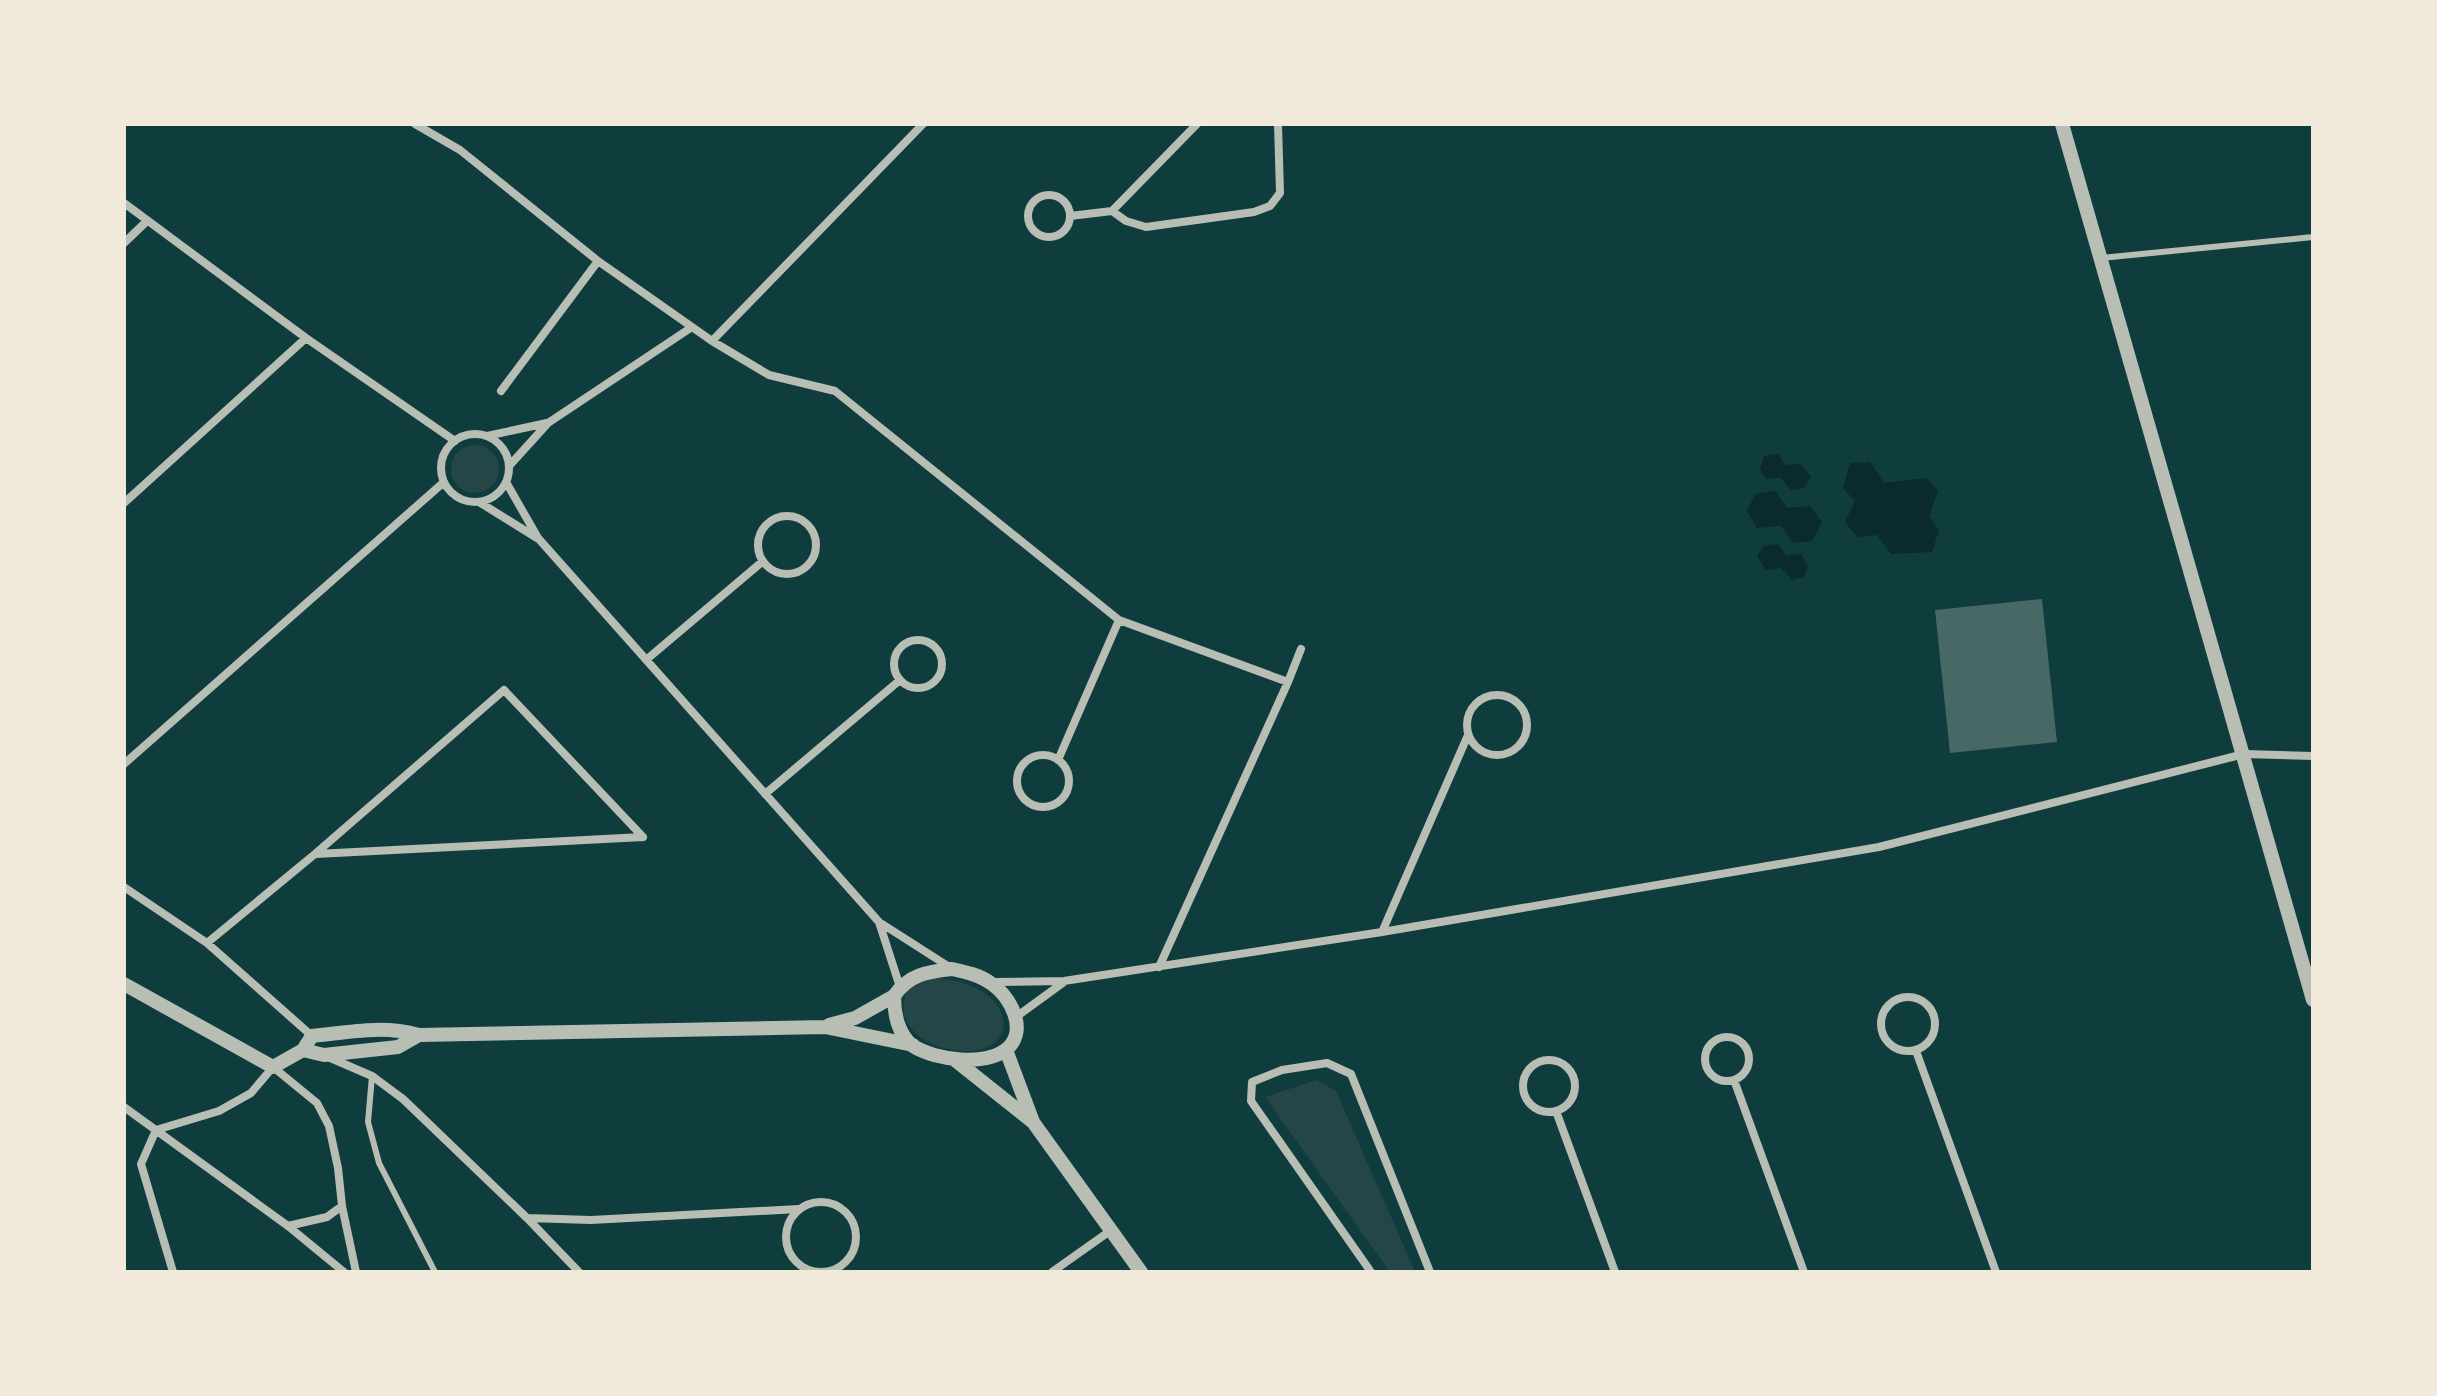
<svg xmlns="http://www.w3.org/2000/svg" width="2437" height="1396" viewBox="0 0 2437 1396" font-family="Helvetica,sans-serif">
  <style>
    .green { fill: #244646 }
    .water { fill: #0a2a2b }
    .building { fill: #486865 }
    .lines { fill: none; stroke-linecap: round; stroke-linejoin: round }
    .service { stroke: #b8beb3; stroke-width: 6 }
    .minor { stroke: #b8beb3; stroke-width: 8 }
    .tertiary { stroke: #b8beb3; stroke-width: 14 }
  </style>
  <rect width="100%" height="100%" fill="#0f3d3e"/>
  <!-- green -->
  <path class="green" d="M451 469a24 24 0 1 1 48 0a24 24 0 1 1-48 0Z
    M935,978C953,980 972,983 987,995C1013,1015 1009,1047 973,1051C944,1053 899,1038 904,1001C905,993 909,986 917,982C922,980 930,979 935,978Z
    M1317,1080L1336,1091L1415,1272H1390L1265,1097Z"/>
  <!-- water -->
  <path class="water" d="M1778,454L1785,465L1801,464L1811,477L1804,488L1791,490L1781,478L1766,479L1760,469L1764,456Z
    M1870,462L1884,483L1926,478L1938,491L1929,516L1939,530L1932,552L1891,554L1877,535L1857,537L1845,522L1855,501L1843,488L1850,463Z
    M1775,491L1787,508L1810,506L1822,522L1812,541L1793,543L1781,526L1757,528L1747,511L1755,494Z
    M1778,544L1786,555L1801,554L1808,567L1804,577L1792,580L1781,568L1766,570L1757,556L1764,546Z"/>
  <!-- building -->
  <path class="building" d="M2042,599L2057,742L1950,753L1935,610Z"/>
  <g class="lines">
    <!-- service -->
    <path class="service" d="M2101,258L2313,237
      M372,1076L368,1122L379,1163L435,1272"/>
    <!-- minor -->
    <path class="minor" d="M415,124L460,150L598,261L712,341L769,375L835,391L1119,620L1288,682
      M1028 216a21 21 0 1 1 42 0a21 21 0 1 1-42 0Z
      M124,203L306,338L455,441
      M1112,211L1197,124
      M1070,216L1112,211L1126,221L1146,227L1254,212L1270,206L1280,193L1278,124
      M124,243L147,221
      M712,341L923,124
      M501,391L598,261
      M441 468a34 34 0 1 1 68 0a34 34 0 1 1-68 0Z
      M487,436L547,423
      M509,466L548,423L692,327
      M506,482L538,538L879,922L951,968
      M479,502L537,538
      M124,503L306,338
      M758 545a29 29 0 1 1 58 0a29 29 0 1 1-58 0Z
      M894 664a24 24 0 1 1 48 0a24 24 0 1 1-48 0Z
      M646,660L763,561
      M1467 725a30 30 0 1 1 60 0a30 30 0 1 1-60 0Z
      M1017 781a26 26 0 1 1 52 0a26 26 0 1 1-52 0Z
      M1058,760L1119,620
      M124,764L444,482
      M765,794L900,680
      M316,854L643,837
      M124,887L207,943L312,1036
      M879,922L900,987
      M1382,932L1468,735
      M207,943L315,854L504,690L643,837
      M1159,967L1288,682L1301,649
      M992,982L1064,981L1382,932L1879,847L2244,754L2313,756
      M1881 1024a27 27 0 1 1 54 0a27 27 0 1 1-54 0Z
      M1016,1017L1064,982
      M1705 1059a22 22 0 1 1 44 0a22 22 0 1 1-44 0Z
      M1916,1051L1996,1272
      M328,1057L372,1076L403,1099L527,1218L579,1272
      M1523 1086a26 26 0 1 1 52 0a26 26 0 1 1-52 0Z
      M1734,1080L1804,1272
      M124,1107L288,1226L344,1272
      M1556,1111L1615,1272
      M156,1130L219,1111L251,1093L273,1067L317,1103L329,1126L338,1168L342,1206L356,1272
      M156,1130L141,1164L173,1272
      M786 1237a35 35 0 1 1 70 0a35 35 0 1 1-70 0Z
      M528,1218L591,1220L799,1209
      M288,1226L327,1217L342,1206
      M1052,1272L1110,1231
      M1371,1272L1251,1101L1252,1082L1282,1070L1327,1063L1351,1074L1430,1272"/>
    <!-- tertiary -->
    <path class="tertiary" d="M2062,124L2313,1000
      M952,969C966,972 980,975 992,984C1010,997 1028,1029 1008,1048C987,1067 935,1060 913,1046C898,1035 894,1013 894,996C909,974 927,972 952,969Z
      M124,984L273,1067L303,1050L312,1036C350,1032 382,1025 419,1035L825,1027L913,1045
      M829,1025L855,1018L894,996
      M303,1050L324,1055L398,1047L419,1035
      M1006,1050L1033,1122L1141,1272
      M955,1060L1033,1122"/>
  </g>
  <!-- border -->
  <rect width="2437" height="1396" fill="none" stroke="#f1e9da" stroke-width="252"/>
</svg>
